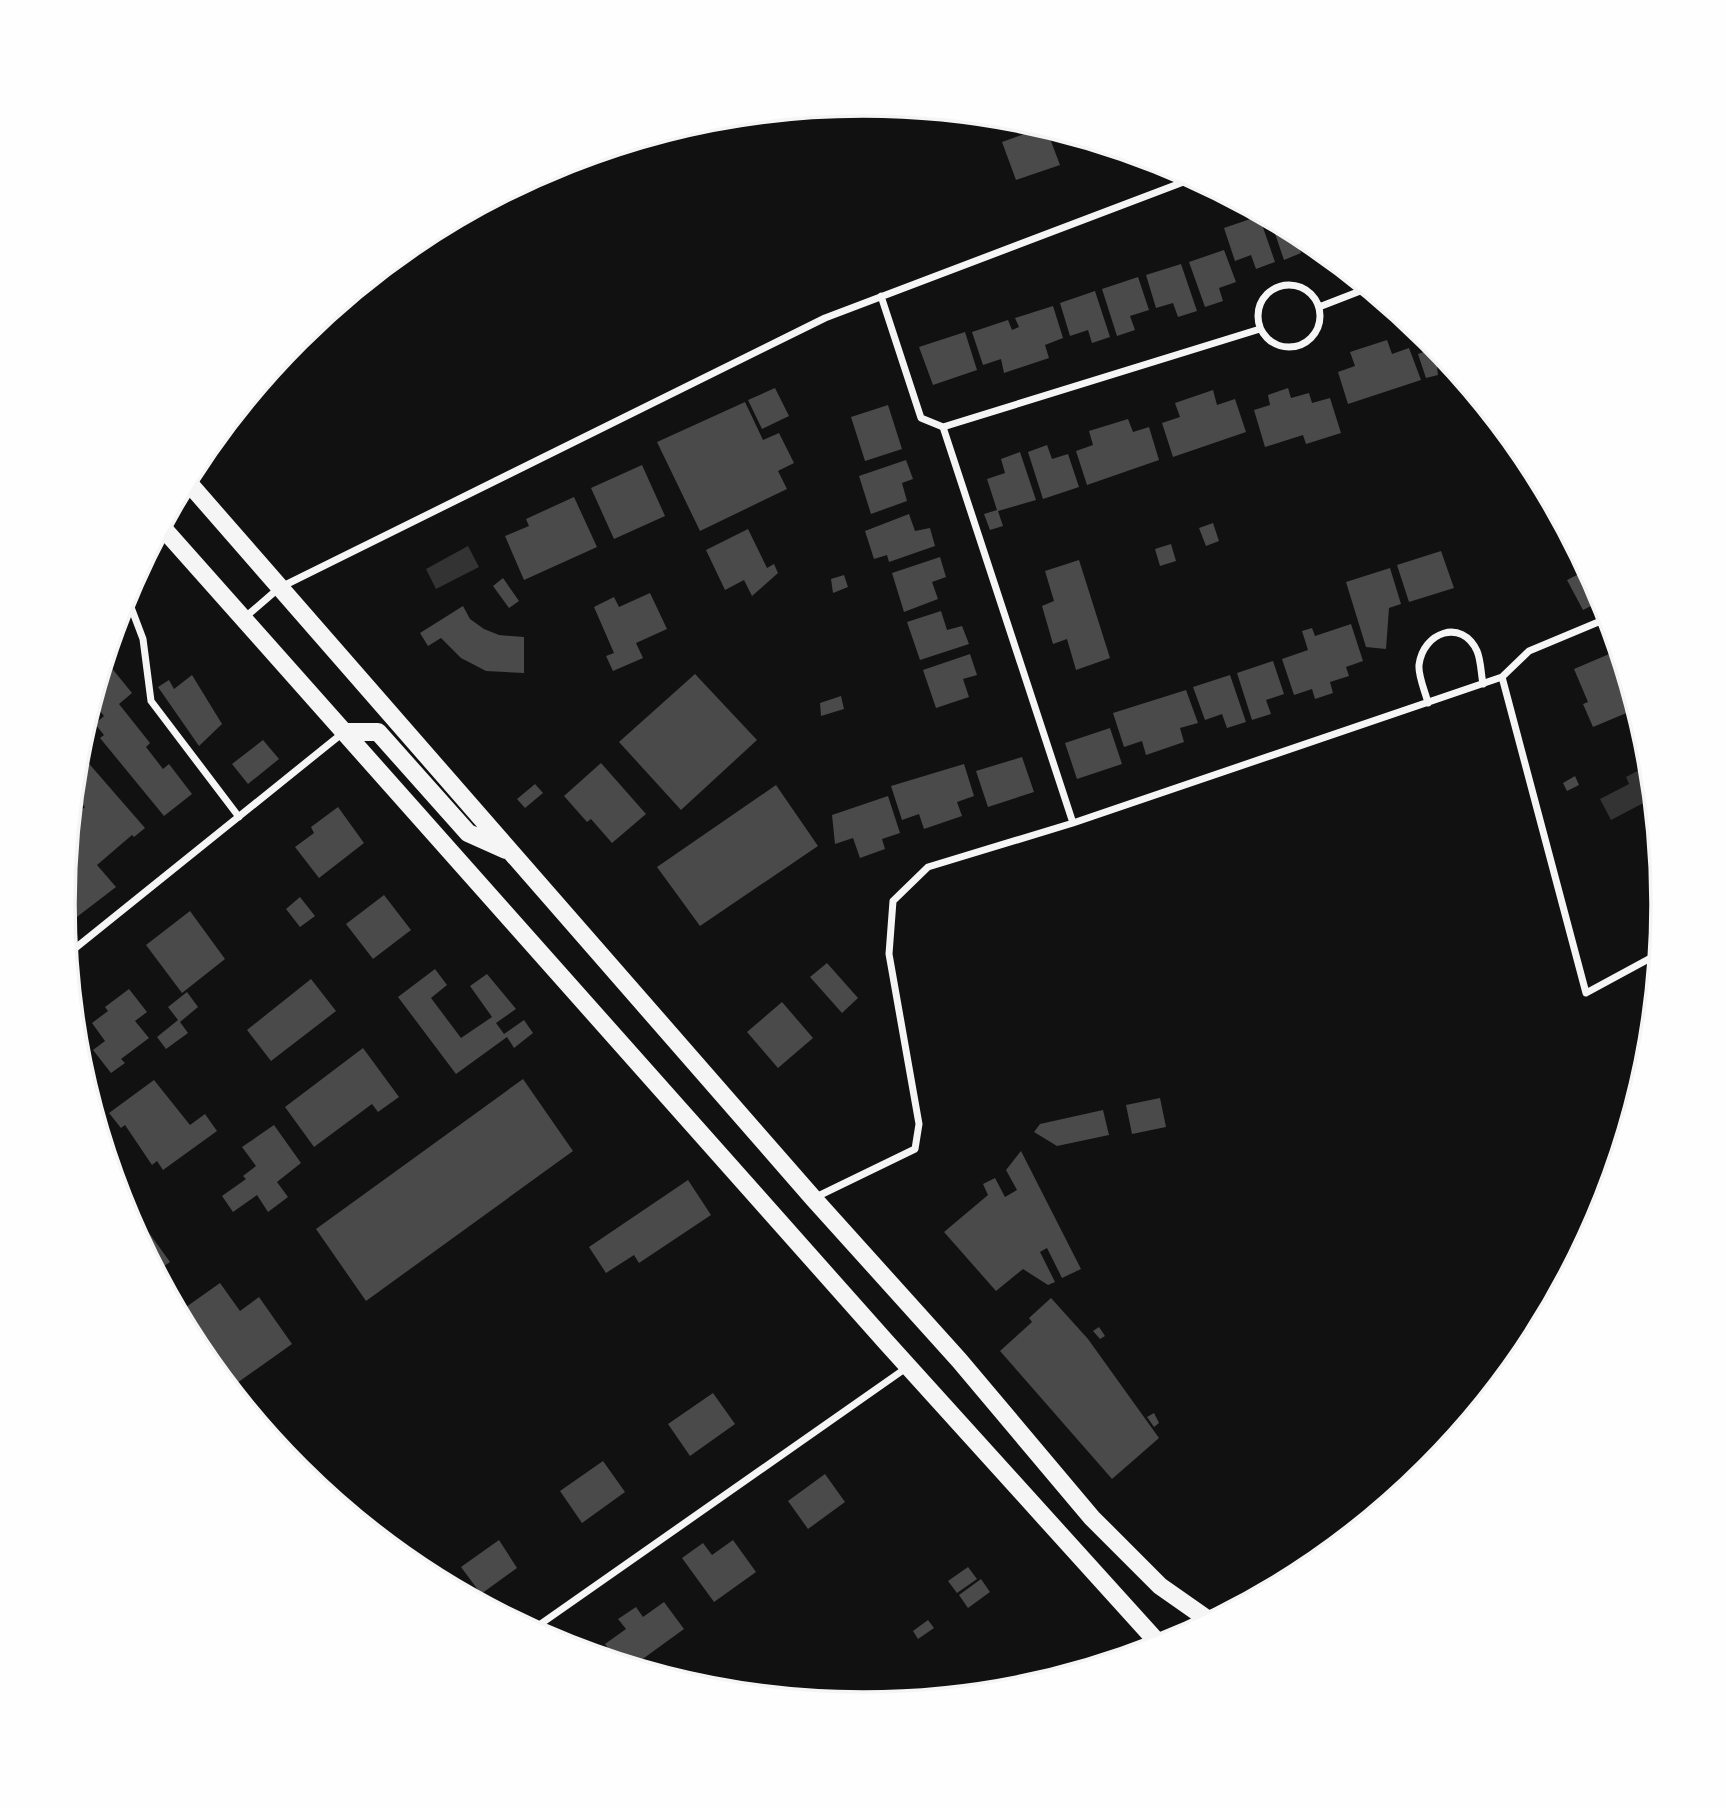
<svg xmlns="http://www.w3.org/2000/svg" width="1726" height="1808" viewBox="0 0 1726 1808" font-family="Mulish,sans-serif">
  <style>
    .water { fill: #333 }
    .building { fill: #4a4a4a }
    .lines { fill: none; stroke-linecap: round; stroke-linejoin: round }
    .minor { stroke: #f5f5f5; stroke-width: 7 }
    .primary { stroke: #f5f5f5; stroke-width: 18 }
    .rim { fill: none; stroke: #f5f5f5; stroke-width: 3.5 }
  </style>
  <rect width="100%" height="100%" fill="#111"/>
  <!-- water -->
  <path class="water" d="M468,546L479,567L436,589L426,569Z
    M1645,767L1650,778L1644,781L1653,798L1611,820L1600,799L1629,784L1626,777Z"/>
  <!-- building -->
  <path class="building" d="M1031,123L1035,130L1046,128L1060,165L1016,180L1002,142L1027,133L1025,125Z
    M1259,216L1275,262L1256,269L1251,255L1235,261L1224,228Z
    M1270,219L1303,236L1296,239L1301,253L1284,260Z
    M1224,250L1236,282L1219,288L1223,301L1205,307L1189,262Z
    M1181,264L1197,311L1178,317L1173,303L1156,308L1146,275Z
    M1138,277L1149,310L1130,316L1135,330L1117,336L1102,289Z
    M1095,291L1110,337L1092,343L1088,330L1070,336L1060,303Z
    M1053,306L1063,338L1045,345L1049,358L1004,373L1001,359L983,365L972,332L1008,320L1012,330L1019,327L1015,318Z
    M965,332L977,370L933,385L919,347Z
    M1387,340L1392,354L1409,348L1421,380L1348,404L1338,372L1355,366L1350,352Z
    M1435,348L1438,375L1426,378L1418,354Z
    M775,388L789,416L762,429L748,400Z
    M1288,388L1291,398L1309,393L1312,403L1330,398L1341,433L1306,444L1303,435L1265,447L1254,410L1270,405L1268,395Z
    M1213,390L1217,405L1235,399L1246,432L1173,457L1162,423L1180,417L1175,403Z
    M745,402L763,440L779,433L794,463L778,471L787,489L700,531L657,442Z
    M888,405L902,449L865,461L851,417Z
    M1128,419L1133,432L1149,427L1159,460L1087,485L1076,451L1093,445L1089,431Z
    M1047,445L1052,459L1068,454L1079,487L1043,499L1028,452Z
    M1020,452L1036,500L998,511L1003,526L990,530L984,514L997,510L987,479L1005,473L1001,459Z
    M906,460L913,479L902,483L907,501L871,514L859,476Z
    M642,465L665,516L614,539L591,488Z
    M574,497L597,547L524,580L505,536L529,526L526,519Z
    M909,514L915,531L930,528L935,546L889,562L887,555L874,559L865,531Z
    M1213,523L1219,541L1206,546L1199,528Z
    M1563,525L1574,545L1568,548L1558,527Z
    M748,529L767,568L774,564L778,573L752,596L744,580L725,590L706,550Z
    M1171,544L1176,561L1160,566L1155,549Z
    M1441,551L1454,588L1409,602L1397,565Z
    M940,557L946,577L932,582L938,599L904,612L892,573Z
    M1079,560L1110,658L1076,670L1067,639L1053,644L1042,606L1054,601L1045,571Z
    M1390,568L1401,604L1389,608L1386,649L1366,647L1346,582Z
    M1587,570L1603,600L1583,610L1567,580Z
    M844,575L848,587L833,593L831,579Z
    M503,578L519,601L509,608L493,586Z
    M650,593L667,629L636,643L643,658L613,671L606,656L614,653L594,607L614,597L619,607Z
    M463,606L470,619L484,629L499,635L524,637V673L486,671L461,658L441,638L428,646L420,633Z
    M941,611L947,630L962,626L969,644L920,660L907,622Z
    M1351,624L1363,661L1346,667L1349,676L1330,682L1333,693L1315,699L1312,689L1294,695L1282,659L1308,650L1302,631L1312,628L1315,636Z
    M1614,652L1636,709L1593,727L1583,704L1588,702L1574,669Z
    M970,654L977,675L963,679L969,697L936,708L923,670Z
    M1273,661L1284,694L1266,700L1271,714L1252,720L1237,673Z
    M110,666L132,693L119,704L150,743L146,747L163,769L169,764L192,794L164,816L100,738L104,735L95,724L104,716L92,701L101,673Z
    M695,674L757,740L681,810L619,742Z
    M192,675L222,724L199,746L158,687L169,680L174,689Z
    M1230,675L1246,722L1227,728L1222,714L1205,720L1193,687Z
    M1186,690L1198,723L1180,728L1184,742L1146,755L1142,741L1124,747L1113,713Z
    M841,696L844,709L821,716L820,703Z
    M1110,728L1122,764L1077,779L1065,743Z
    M263,740L279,759L248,784L232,764Z
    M78,751L145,828L134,837L132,835L97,865L116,887L69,923L64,918L63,904L64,891L73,883L66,875L71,819L85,807L79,801L83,798L75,787Z
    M1022,757L1034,792L988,807L976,771Z
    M601,763L646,814L612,843L591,819L587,822L564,796Z
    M964,764L974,796L957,802L962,816L924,829L919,814L902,820L891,786Z
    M1575,776L1579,785L1567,791L1563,783Z
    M535,784L543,793L525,808L517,799Z
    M776,785L818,846L700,926L657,867Z
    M888,796L900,833L882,839L885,849L860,858L853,838L835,844L832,815Z
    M338,807L364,843L319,878L295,847L314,833L311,827Z
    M384,895L411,930L373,959L346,924Z
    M300,897L315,916L300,927L286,909Z
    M190,911L225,959L182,993L146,945Z
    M827,963L858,998L842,1013L810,977Z
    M435,969L447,985L431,998L461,1038L492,1017L470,986L487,974L516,1009L496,1023L504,1034L524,1020L533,1033L514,1048L507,1037L456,1074L398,997Z
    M311,979L336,1011L271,1061L247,1030Z
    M129,989L147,1012L135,1021L149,1038L121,1059L125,1063L111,1073L93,1050L105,1041L92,1023L108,1011L105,1007Z
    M187,992L198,1007L180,1022L188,1033L166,1049L157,1037L178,1020L168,1007Z
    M782,1002L813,1038L778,1068L747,1032Z
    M363,1048L399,1097L378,1112L372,1104L314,1147L285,1107Z
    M523,1079L573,1151L366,1301L316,1229Z
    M154,1080L190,1125L205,1114L217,1131L163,1170L157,1161L152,1165L125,1125L121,1128L109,1113Z
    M1160,1098L1166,1127L1132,1134L1126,1105Z
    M1103,1110L1109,1135L1057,1146L1034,1132L1040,1124Z
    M274,1125L301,1163L277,1182L288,1197L268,1212L257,1195L233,1212L222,1196L246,1179L243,1176L256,1166L242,1147Z
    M1021,1151L1081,1269L1062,1278L1047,1248L1040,1252L1055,1282L1048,1285L1023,1269L996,1291L944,1232L988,1195L983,1184L995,1178L1005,1197L1017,1190L1006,1170Z
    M688,1180L711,1215L639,1263L634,1255L606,1273L589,1247Z
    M134,1212L170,1262L157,1271L127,1217Z
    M220,1283L240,1311L259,1297L292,1344L230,1388L198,1348L179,1312Z
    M1051,1298L1088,1339L1159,1438L1112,1479L1000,1351L1032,1322L1029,1318Z
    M1099,1327L1105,1336L1100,1339L1093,1331Z
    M713,1393L735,1424L690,1456L668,1424Z
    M1154,1413L1159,1423L1154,1427L1147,1417Z
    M603,1461L625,1492L582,1523L560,1491Z
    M825,1474L845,1502L808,1529L788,1501Z
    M499,1540L517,1568L481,1594L461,1567Z
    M733,1540L756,1572L714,1602L682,1558L703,1543L712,1555Z
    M968,1567L977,1579L957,1593L948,1581Z
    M981,1579L990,1592L968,1608L959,1595Z
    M664,1602L684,1629L633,1666L618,1662L605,1644L626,1629L618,1619L636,1607L643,1617Z
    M928,1620L934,1628L918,1639L913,1631Z"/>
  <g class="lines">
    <!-- minor -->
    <path class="minor" d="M1258 316a31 31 0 1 1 62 0a31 31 0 1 1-62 0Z
      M881,296L921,418L943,427
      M1319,307L1368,288
      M126,594L143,639L151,701L239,817
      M243,619L279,588L825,318L1194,178
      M1502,677L1586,993L1658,954
      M1428,703C1425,691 1418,676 1419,665C1423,632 1462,618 1477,651C1481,660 1481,674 1483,684
      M1073,823L943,427L1260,329
      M68,954L344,732
      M814,1198L915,1149L919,1124L889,954L893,901L928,867L1073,823L1502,677L1529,651L1608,618
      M532,1630L909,1366"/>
    <!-- primary -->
    <path class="primary" d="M187,481L813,1198L959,1360L1092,1518L1160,1586L1210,1621
      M162,527L886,1342L1161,1646
      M344,732H378L468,833L506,850"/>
  </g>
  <!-- crop -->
  <path d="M0 0H1726V1808H0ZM75 904a788 788 0 1 1 1576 0a788 788 0 1 1-1576 0Z" fill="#fefefe" fill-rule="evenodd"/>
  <path class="rim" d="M75 904a788 788 0 1 1 1576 0a788 788 0 1 1-1576 0Z"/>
</svg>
